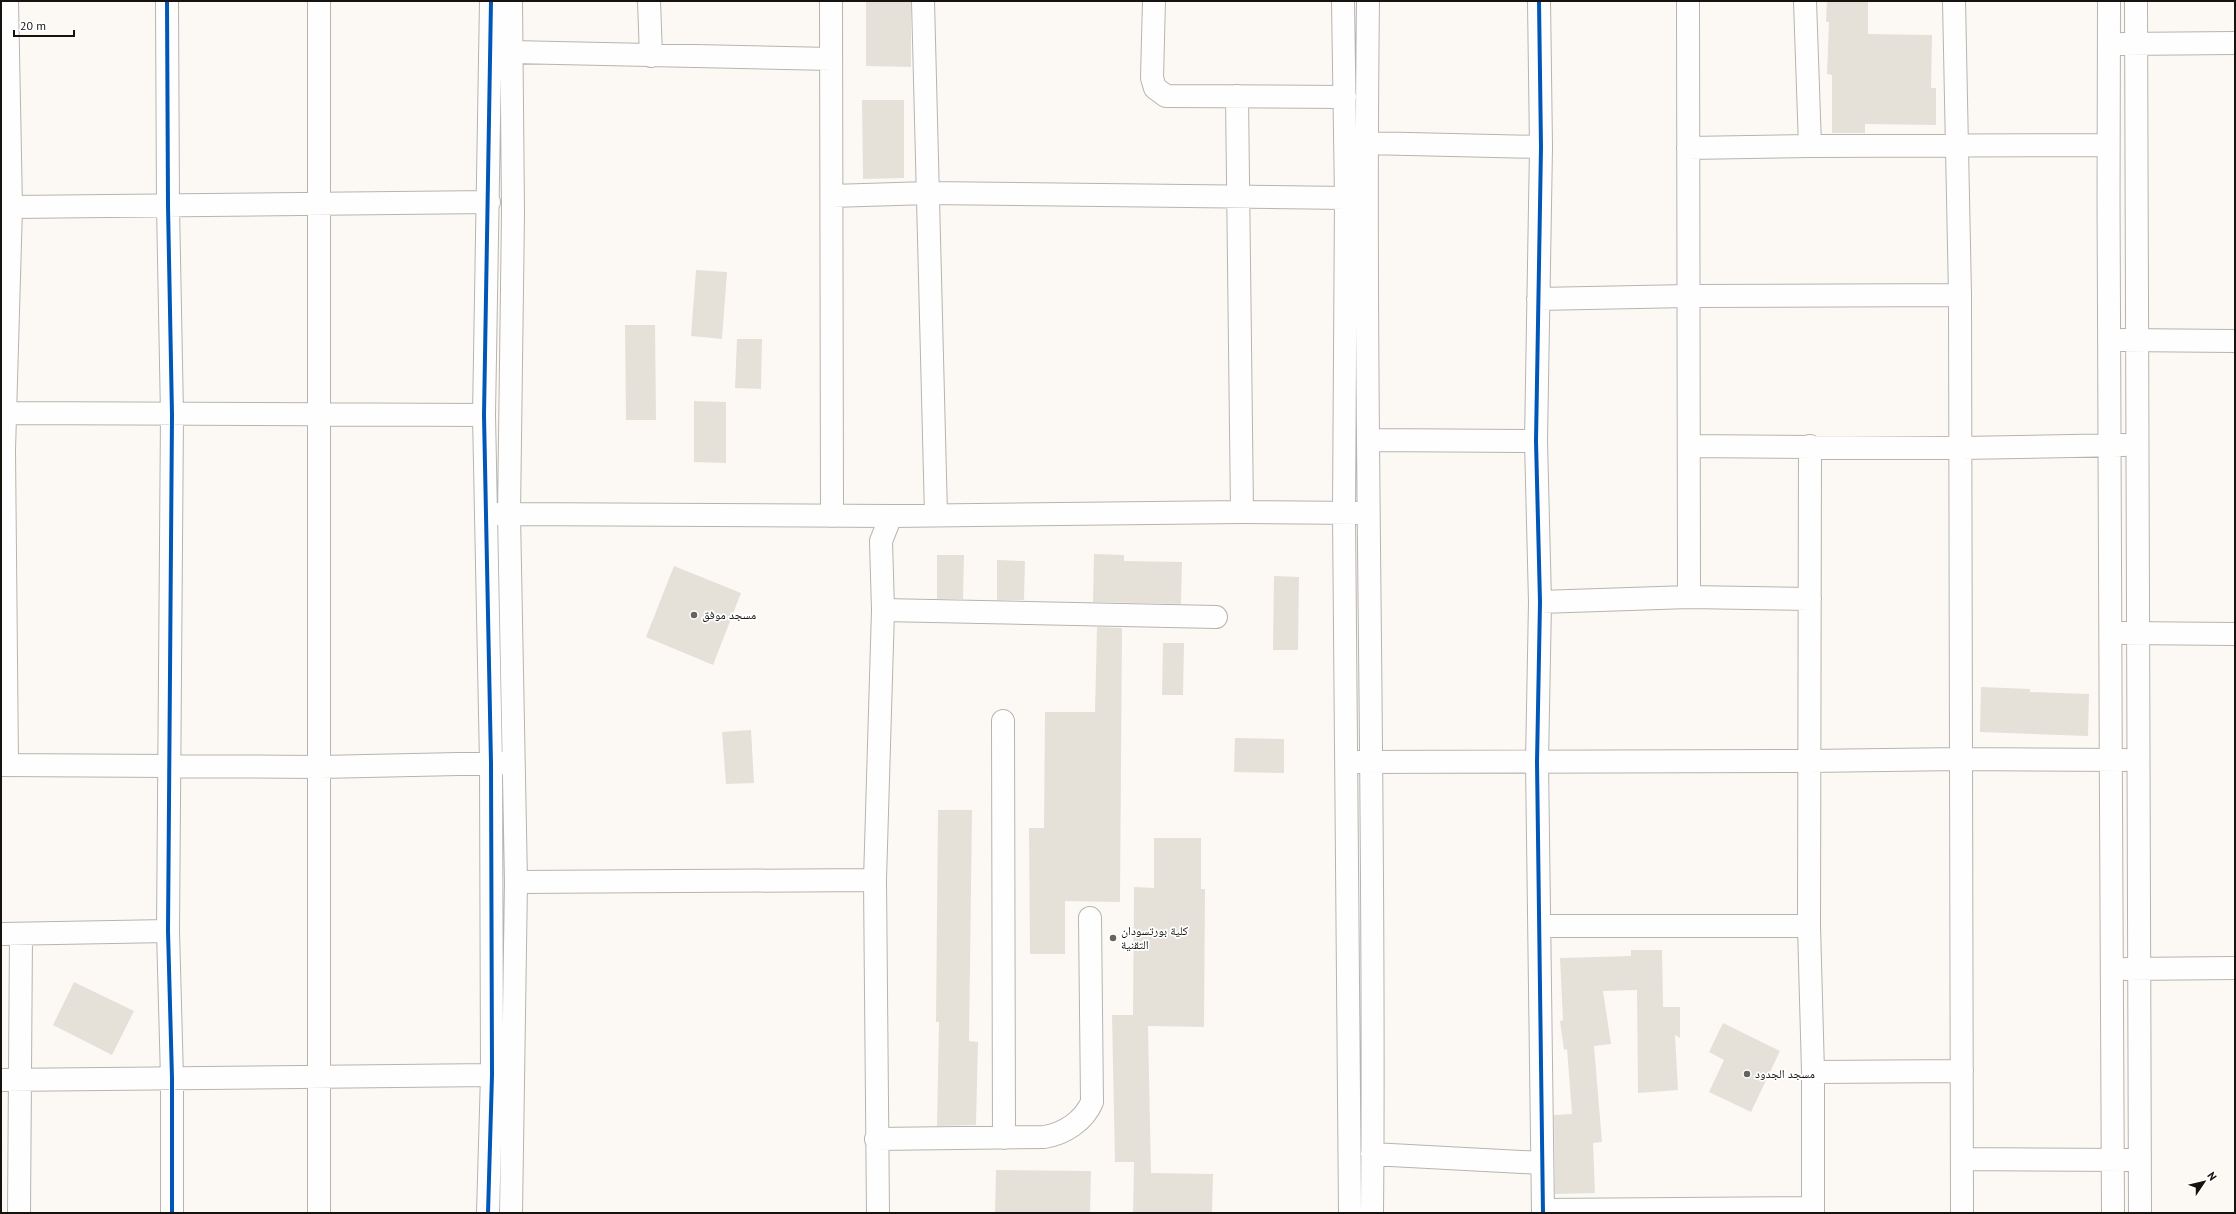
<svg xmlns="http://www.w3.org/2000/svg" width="2236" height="1214" viewBox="0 0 2236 1214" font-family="'PT Sans','Noto Naskh Arabic',sans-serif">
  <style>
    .building { fill: #e5e1d9 }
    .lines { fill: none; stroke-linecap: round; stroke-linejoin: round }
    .minor-casing { stroke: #b7b4b0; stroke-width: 24 }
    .minor { stroke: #fffefe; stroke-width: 22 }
    .cycleway-casing { stroke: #fff; stroke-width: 6 }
    .cycleway { stroke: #0057b8; stroke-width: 4 }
    .poi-dot { fill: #666460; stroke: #fff; stroke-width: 1.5 }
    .labels { text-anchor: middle; stroke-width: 3.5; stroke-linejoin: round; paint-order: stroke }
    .poi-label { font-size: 12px; fill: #16130f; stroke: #fff; text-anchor: start }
  </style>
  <rect width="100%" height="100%" fill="#fcf9f5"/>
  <!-- building -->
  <path class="building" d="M866,1H911V67L866,66Z
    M1827,1H1868V34L1932,35L1931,88H1936V125L1865,124V133H1832V75L1827,74L1829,22H1826Z
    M862,100H904V178L863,179Z
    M696,270L727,272L722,339L691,336Z
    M625,325H655L656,420H626Z
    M737,339H762L761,389L735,388Z
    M694,401L726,402V463L694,462Z
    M1094,554L1124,555V561L1182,562L1181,604L1093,602Z
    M937,555H964L963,599H937Z
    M997,560L1025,561L1024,600H997Z
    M674,566L741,593L713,665L646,637Z
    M1274,576L1299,577L1298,650H1273Z
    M1097,627L1122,628L1120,902L1065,901V954H1030L1029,828H1044L1045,712H1095Z
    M1163,643H1184L1183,695H1162Z
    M1981,687L2030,689V692L2089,694L2088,736L1980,732Z
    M751,730L754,783L726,784L722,732Z
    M1235,738L1284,739V773L1234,772Z
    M938,810H972L969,1041L978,1042L976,1125L937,1126L939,1022H936Z
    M1154,838H1201V889H1205L1204,1027L1148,1026L1151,1173L1213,1174L1212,1213H1133L1134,1162H1115L1112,1015H1133L1134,887L1154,888Z
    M1631,950H1662L1663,1007H1680V1038L1675,1035L1678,1090L1638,1093L1637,990L1603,991L1611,1044L1594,1046L1602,1142L1593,1143L1595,1193L1555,1194L1554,1115L1572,1114L1567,1049L1564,1050L1560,1021L1563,1020L1560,958L1631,956Z
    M74,982L134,1011L112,1055L53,1025Z
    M1723,1023L1780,1051L1751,1112L1709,1092L1724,1060L1709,1052Z
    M996,1170L1091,1171L1090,1213H995Z"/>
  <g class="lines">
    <defs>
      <path id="minor" d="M167,1L168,206L172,415L168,931L172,1078V1213
        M319,1V1213
        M511,1L513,212L509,515L516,882L511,1213
        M649,1L651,56
        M831,1L832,516
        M923,1L936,515
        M1154,1L1152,78L1155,88L1166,96L1345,97
        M1343,1L1346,198L1344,513L1350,1213
        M1368,1C1363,405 1376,809 1372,1213
        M1539,1L1541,147L1536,441L1540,602L1537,762L1543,1213
        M1688,1L1689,597
        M1805,1L1810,146
        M1954,1L1960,295L1962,1213
        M2109,1C2107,405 2112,809 2113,1213
        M2136,1L2140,1213
        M2122,44L2235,43
        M512,52L831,59
        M1237,96L1242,512
        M1366,143L1541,147
        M1688,148L1810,146L2107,145
        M832,196L928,193L1346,198
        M11,207L489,202
        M1538,299L1688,296L1960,295
        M2122,340L2235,341
        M7,413L484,415
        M1369,440L1536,441
        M1689,446L1961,448L2124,445
        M1810,446L1809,926L1813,1072V1213
        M495,514L891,516L1242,512L1359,513
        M1540,602L1689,597L1810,599
        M883,610L1216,617
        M2124,633L2235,634
        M1003,721L1004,1138
        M1356,762L1809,761L1960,759L2125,760
        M1,765L320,767L505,763
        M7,765L4,450L11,207L7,1
        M516,882L875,880
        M1540,926H1809
        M1,934L168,931
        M2126,969L2235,968
        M1813,1072L1962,1071
        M1,1080L492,1075
        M876,1139L1044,1137C1064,1134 1084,1121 1092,1102L1090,918
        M1372,1154L1541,1163
        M1963,1159L2128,1160
        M1543,1210L1813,1208
        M19,1213L21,934
        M488,1213L492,1075L491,763L484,415L491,1
        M878,1213L875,880L883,610L881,541L891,516"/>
    </defs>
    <!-- minor casing -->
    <use href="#minor" class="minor-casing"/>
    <!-- minor -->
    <use href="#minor" class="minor"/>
    <defs>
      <path id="cycleway" d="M167,1L168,206L172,415L168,931L172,1078V1213
        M1539,1L1541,147L1536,441L1540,602L1537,762L1543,1213
        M488,1213L492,1075L491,763L484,415L491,1"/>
    </defs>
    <!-- cycleway casing -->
    <use href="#cycleway" class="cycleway-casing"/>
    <!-- cycleway -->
    <use href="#cycleway" class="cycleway"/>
  </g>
  <!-- markers -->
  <g class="poi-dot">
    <circle cx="694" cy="615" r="4"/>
    <circle cx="1113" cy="938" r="4"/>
    <circle cx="1747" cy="1074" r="4"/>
  </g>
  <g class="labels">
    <!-- poi labels -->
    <g class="poi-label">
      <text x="702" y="619">مسجد موفق</text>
      <text x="1121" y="935">كلية بورتسودان<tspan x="1121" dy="14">التقنية</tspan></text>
      <text x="1755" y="1078">مسجد الجدود</text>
    </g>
  </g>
  <!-- border -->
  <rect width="2236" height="1214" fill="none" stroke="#16130f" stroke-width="4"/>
  <!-- north arrow -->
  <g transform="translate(2204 1182) rotate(55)" stroke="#ffffff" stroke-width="3" paint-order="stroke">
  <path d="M0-3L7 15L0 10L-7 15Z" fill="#16130f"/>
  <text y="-6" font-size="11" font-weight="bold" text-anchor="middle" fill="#16130f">N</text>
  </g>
  <!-- scale -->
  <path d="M14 30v6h60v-6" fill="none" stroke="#16130f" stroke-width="2"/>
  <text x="20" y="30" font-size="12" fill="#16130f" stroke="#ffffff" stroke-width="3" paint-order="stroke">20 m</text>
</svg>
